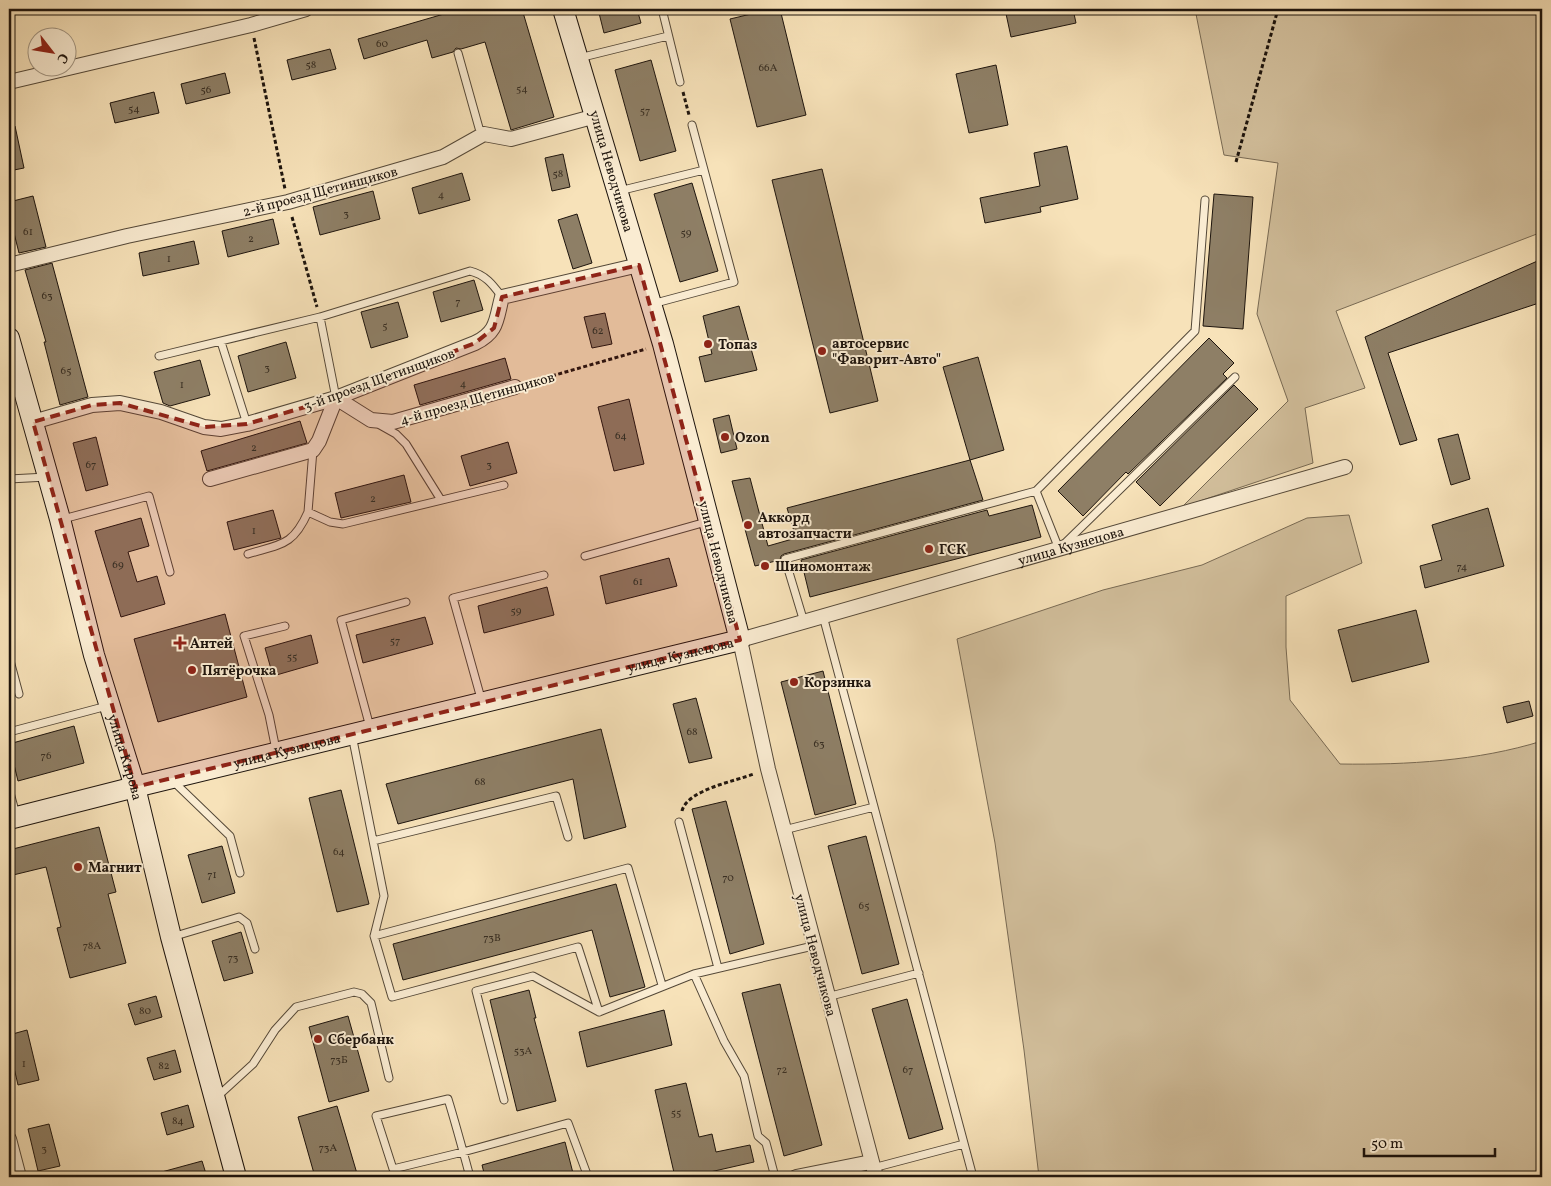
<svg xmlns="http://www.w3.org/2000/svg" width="1551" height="1186" viewBox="0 0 1551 1186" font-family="Vollkorn,serif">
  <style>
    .green { fill: #d2bf9c; stroke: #786a54 }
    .building { fill: #8e7f66; stroke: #1d140d }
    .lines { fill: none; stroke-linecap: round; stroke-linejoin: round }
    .lane-casing { stroke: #544838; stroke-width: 9 }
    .street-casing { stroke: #544838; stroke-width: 16 }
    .secondary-casing { stroke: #1d140d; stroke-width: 22 }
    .path { stroke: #1d140d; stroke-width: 3; stroke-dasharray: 4 2.5; stroke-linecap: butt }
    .lane { stroke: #faecd2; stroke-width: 7 }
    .street { stroke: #faecd2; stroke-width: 14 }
    .secondary { stroke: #faecd2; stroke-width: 20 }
    .marked { fill: #8f2418; fill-opacity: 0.2; stroke: #8f2418; stroke-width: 4; stroke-dasharray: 10 6; stroke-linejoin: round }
    .poi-dot { fill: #8f2418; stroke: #faecd2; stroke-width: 2 }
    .labels { text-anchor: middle; stroke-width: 4; stroke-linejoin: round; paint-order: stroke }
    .number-label { font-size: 11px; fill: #392f23 }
    .street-label { font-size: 14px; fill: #1d140d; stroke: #faecd2 }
    .poi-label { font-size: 14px; font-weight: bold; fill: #1d140d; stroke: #faecd2; text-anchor: start }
  </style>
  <rect width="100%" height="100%" fill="#f7e2b9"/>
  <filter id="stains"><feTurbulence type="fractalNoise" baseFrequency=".004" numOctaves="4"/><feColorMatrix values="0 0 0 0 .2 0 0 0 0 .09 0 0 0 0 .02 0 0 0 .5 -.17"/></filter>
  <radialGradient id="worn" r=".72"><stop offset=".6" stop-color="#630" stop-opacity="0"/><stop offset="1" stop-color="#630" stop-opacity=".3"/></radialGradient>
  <!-- green -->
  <path class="green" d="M1195,9H1542V232L1336,311L1365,388L1305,408L1313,463L1182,507L1288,401L1257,314L1278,163L1224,155Z
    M1349,515L1362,563L1286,596V647L1290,700L1340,764C1407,765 1478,761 1542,741V1177H1039L1024,1050L995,843L957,639L1103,590L1202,565L1307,518Z"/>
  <!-- building -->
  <path class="building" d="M461,9H522L554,117L511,130L485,42L461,49L456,48L453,52L432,58L427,40L364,59L358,39Z
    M598,9H637L641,23L604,33Z
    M772,9H780L806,115L757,127L730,19Z
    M1005,9H1073L1076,23L1011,37Z
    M330,49L336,69L292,80L287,60Z
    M651,60L676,151L640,161L615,70Z
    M996,65L1008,125L969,133L956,74Z
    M225,73L230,93L186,104L181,84Z
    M154,92L159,113L115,123L110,103Z
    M9,126H15L24,168L9,171Z
    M1067,146L1078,199L1040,207L1041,212L985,223L980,198L1040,186L1034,153Z
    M563,154L570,187L552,191L545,158Z
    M822,169L878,401L830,413L772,180Z
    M462,173L470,200L419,214L412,188Z
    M692,183L718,271L680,282L654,194Z
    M373,191L380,219L320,235L313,207Z
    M1214,194L1253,197L1243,329L1203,326Z
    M33,196L46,247L19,253L9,213V202Z
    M577,214L592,263L573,269L558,220Z
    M273,219L279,244L228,257L222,231Z
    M194,241L199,264L143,276L139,253Z
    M1542,259V302L1388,353L1417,440L1400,445L1365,337Z
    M52,263L88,397L60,405L44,342H46L25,270Z
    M474,280L483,310L441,322L433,292Z
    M398,302L408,337L371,348L361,312Z
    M739,306L757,370L705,382L699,357L712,354L703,316Z
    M605,313L612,344L592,348L584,317Z
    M1209,338L1234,363L1223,374L1227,378L1128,474L1126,472L1083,516L1058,491Z
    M286,342L296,378L248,392L238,356Z
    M978,357L1004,450L970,460L943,367Z
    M505,358L511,379L420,405L414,385Z
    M200,360L210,395L170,406L163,403L154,372Z
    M1234,385L1258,409L1160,506L1136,482Z
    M629,399L644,464L614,471L598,407Z
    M729,415L737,449L721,453L713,419Z
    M300,421L307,443L207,471L201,451Z
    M1458,434L1470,479L1451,485L1438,439Z
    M96,437L108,485L86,491L73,443Z
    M508,442L517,473L470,486L461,456Z
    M970,460L983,500L784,554L781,556L780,560L755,566L732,481L750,478L768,546L796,538L787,508Z
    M404,475L411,502L341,518L335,493Z
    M1032,505L1041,537L810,597L801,560L987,510L989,516Z
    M1488,508L1504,566L1425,588L1420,566L1442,560L1432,525Z
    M273,510L281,538L234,550L227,522Z
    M141,518L149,546L128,552L137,582L157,576L165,604L121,617L95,531Z
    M669,558L677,586L606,604L600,576Z
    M547,587L554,615L484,633L478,606Z
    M1416,610L1429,662L1352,682L1338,630Z
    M225,614L247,697L158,722L134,639Z
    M425,617L433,644L363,663L356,635Z
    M311,635L318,663L273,676L265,648Z
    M823,671L856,804L815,815L781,682Z
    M696,698L712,758L689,763L673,704Z
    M1529,701L1533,716L1507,723L1503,707Z
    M74,726L84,763L18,781L9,744Z
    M601,729L626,827L584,839L573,779L398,824L386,784Z
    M341,790L369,904L337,912L309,798Z
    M726,801L764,944L730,954L692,809Z
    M99,827L116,892L108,894L126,963L70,978L57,928L61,927L46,867L9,876V850Z
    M866,836L899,964L862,974L828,846Z
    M222,846L235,893L202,903L188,855Z
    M616,884L645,987L610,997L592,930L403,980L393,944Z
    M241,932L253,973L224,981L212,941Z
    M780,984L822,1145L784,1156L742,993Z
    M529,990L536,1018H534L556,1101L517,1111L490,1000Z
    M156,996L162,1017L135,1025L128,1004Z
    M907,999L943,1129L909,1139L872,1009Z
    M664,1010L672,1045L587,1067L579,1032Z
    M348,1016L369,1091L329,1102L309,1027Z
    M27,1030L39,1080L18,1085L9,1046V1035Z
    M175,1050L181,1072L154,1080L147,1058Z
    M686,1083L699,1137L712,1134L716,1152L750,1145L754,1162L688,1177H675L655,1090Z
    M188,1105L194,1127L167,1135L161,1113Z
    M337,1106L358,1177H315L298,1117Z
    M49,1124L60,1166L38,1171L28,1129Z
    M565,1142L574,1177H485L482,1165Z
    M202,1161L207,1177H158V1173Z"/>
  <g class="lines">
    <defs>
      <path id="lane" d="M662,9L680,82
        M458,53L479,128L484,134
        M579,58L668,36
        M619,191L704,170
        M652,304L734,282L692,125
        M320,317L336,398
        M221,342L247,424
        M159,356L320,317L470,271C486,275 493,285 502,297
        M380,425L396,434L406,444L441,500
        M9,479L47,477
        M1036,491L1059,549L1235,377
        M308,512L313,450
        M63,519L149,496L170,572
        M248,554C281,544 293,546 308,512L330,522L343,524L504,485
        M585,556L706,522
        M823,616L973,1177
        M804,622L785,559L1036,491L1195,331L1205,200
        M9,657L19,694
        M482,702L453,598L544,575
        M370,727L341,620L406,602
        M9,732L107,706
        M352,735L384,896L374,936
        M276,750L269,715L244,636L285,626
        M173,781L230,836L240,873
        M9,789L16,815
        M679,822L718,968
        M784,830L874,807
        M373,841L556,796L568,837
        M172,937L239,917L247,923L255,949
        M694,974L724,1041L744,1076L758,1136L766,1143L775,1177
        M827,997L919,973
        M599,1012L578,947L392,997L374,936L628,868L662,985
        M599,1012L694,974L813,946
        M218,1096L253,1064L275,1030L296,1007L354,992L362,994L371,1003L389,1078
        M504,1100L476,991L533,976L599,1012
        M873,1168L964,1144
        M470,1177C463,1151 456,1125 448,1099L376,1116L393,1169L463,1152L568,1123L588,1177"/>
      <g id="street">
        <path d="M9,82L251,25L306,9"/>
        <path d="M9,265L127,236L288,202L443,157L484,134L511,139L596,116"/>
        <path d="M33,422L92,405L120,403L161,412L204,427L221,429L247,424L336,398L475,343C498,332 496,319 502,297L639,265"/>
        <path d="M210,479L313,450L319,441L336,398L371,420L393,422L515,387"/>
        <path d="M9,1139L19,1177"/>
        <path d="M796,1177L871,1162"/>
        <path id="s1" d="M876,1177L768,769L740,640L1345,467"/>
      </g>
      <g id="secondary">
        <path id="s2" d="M9,338L60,519L94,655L135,787L171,937L236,1177"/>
        <path id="s3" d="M9,819L135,787L740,640L663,344L563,9"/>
      </g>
    </defs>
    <!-- lane casing -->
    <use href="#lane" class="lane-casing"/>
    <!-- street casing -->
    <use href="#street" class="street-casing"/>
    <!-- secondary casing -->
    <use href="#secondary" class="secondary-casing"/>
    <!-- path -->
    <path class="path" d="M254,38L285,189
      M683,92L689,115
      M1236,162L1278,9
      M292,217L317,307
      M527,383L646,349
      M682,811C687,790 735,781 754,774"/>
    <!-- lane -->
    <use href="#lane" class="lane"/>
    <!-- street -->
    <use href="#street" class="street"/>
    <!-- secondary -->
    <use href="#secondary" class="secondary"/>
  </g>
  <!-- marked area -->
  <path class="marked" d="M639,265L740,640L135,787L33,422L92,405L120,403L204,427L247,424L336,398L475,343L494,328L502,297Z"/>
  <!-- markers -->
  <g class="poi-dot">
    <circle cx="708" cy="344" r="5"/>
    <circle cx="822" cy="351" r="5"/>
    <circle cx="725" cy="437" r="5"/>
    <circle cx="748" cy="525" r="5"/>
    <circle cx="929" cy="549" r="5"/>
    <circle cx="765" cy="566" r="5"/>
    <path d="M177.5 635.5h5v5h5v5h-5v5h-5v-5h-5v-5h5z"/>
    <circle cx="192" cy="670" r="5"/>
    <circle cx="794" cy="682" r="5"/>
    <circle cx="78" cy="867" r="5"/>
    <circle cx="318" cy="1039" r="5"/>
  </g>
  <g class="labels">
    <!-- number labels -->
    <g class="number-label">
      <text x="382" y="47">60</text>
      <text x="311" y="68">58</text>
      <text x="768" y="71">66А</text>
      <text x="522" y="92">54</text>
      <text x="206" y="93">56</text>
      <text x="134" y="112">54</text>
      <text x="645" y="114">57</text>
      <text x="558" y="177">58</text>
      <text x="441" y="198">4</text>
      <text x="346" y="217">3</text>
      <text x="28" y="235">61</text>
      <text x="686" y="236">59</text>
      <text x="251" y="242">2</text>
      <text x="169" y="262">1</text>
      <text x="47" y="299">63</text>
      <text x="458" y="305">7</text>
      <text x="385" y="329">5</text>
      <text x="598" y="334">62</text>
      <text x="267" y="371">3</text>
      <text x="66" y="374">65</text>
      <text x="463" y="387">4</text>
      <text x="182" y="388">1</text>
      <text x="621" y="439">64</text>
      <text x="254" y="451">2</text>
      <text x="91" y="468">67</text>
      <text x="489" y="468">3</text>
      <text x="373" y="502">2</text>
      <text x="254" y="534">1</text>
      <text x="118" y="568">69</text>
      <text x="1462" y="570">74</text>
      <text x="638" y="585">61</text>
      <text x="516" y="614">59</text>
      <text x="395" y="644">57</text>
      <text x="292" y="660">55</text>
      <text x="692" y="735">68</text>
      <text x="819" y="747">63</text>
      <text x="46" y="759">76</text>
      <text x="480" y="785">68</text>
      <text x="339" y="855">64</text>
      <text x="212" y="878">71</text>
      <text x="728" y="881">70</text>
      <text x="864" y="909">65</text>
      <text x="492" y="941">73В</text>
      <text x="92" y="949">78А</text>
      <text x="233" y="961">73</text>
      <text x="145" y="1014">80</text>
      <text x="523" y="1054">53А</text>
      <text x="339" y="1063">73Б</text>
      <text x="24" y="1067">1</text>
      <text x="164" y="1069">82</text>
      <text x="782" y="1073">72</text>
      <text x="908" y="1073">67</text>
      <text x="676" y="1116">55</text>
      <text x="178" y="1124">84</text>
      <text x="328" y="1151">73А</text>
      <text x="44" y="1152">3</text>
    </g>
    <!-- street labels -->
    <g class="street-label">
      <text transform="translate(612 171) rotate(74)" y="5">улица Неводчикова</text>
      <text transform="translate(320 191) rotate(-15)" y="5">2-й проезд Щетинщиков</text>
      <text transform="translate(379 379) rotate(-20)" y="5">3-й проезд Щетинщиков</text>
      <text transform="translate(477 398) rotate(-16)" y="5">4-й проезд Щетинщиков</text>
      <text dy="5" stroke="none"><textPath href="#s1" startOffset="898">улица Кузнецова</textPath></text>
      <text transform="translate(719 562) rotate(76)" y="5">улица Неводчикова</text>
      <text dy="5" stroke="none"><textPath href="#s3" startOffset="691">улица Кузнецова</textPath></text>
      <text dy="5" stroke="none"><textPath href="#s3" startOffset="286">улица Кузнецова</textPath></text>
      <text dy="5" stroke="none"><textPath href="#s2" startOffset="435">улица Кирова</textPath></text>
      <text transform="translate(816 955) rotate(75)" y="5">улица Неводчикова</text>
    </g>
    <!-- poi labels -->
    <g class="poi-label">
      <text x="832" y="348">автосервис<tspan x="832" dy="16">"Фаворит-Авто"</tspan></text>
      <text x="718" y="349">Топаз</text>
      <text x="735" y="442">Ozon</text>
      <text x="758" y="522">Аккорд<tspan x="758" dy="16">автозапчасти</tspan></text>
      <text x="939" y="554">ГСК</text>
      <text x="775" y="571">Шиномонтаж</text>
      <text x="190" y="648">Антей</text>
      <text x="202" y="675">Пятёрочка</text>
      <text x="804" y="687">Корзинка</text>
      <text x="88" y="872">Магнит</text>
      <text x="328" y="1044">Сбербанк</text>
    </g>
  </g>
  <!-- margin -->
  <rect width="1551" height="1186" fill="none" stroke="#f7e2b9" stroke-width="30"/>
  <rect x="10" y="10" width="1531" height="1166" fill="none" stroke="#1d140d" stroke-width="2.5"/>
  <rect x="15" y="15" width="1521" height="1156" fill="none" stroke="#1d140d"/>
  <!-- north arrow -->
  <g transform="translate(52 52) rotate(121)"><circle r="24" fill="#faecd2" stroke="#a29683"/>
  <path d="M0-4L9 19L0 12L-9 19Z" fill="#8f2418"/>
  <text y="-8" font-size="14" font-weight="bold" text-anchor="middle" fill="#1d140d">С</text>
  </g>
  <!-- scale -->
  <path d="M1364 1148v8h131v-8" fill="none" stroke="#1d140d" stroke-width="2.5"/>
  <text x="1371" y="1148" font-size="15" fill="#1d140d" stroke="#faecd2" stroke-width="4" paint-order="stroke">50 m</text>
  <rect width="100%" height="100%" filter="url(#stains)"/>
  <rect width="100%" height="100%" fill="url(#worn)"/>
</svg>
